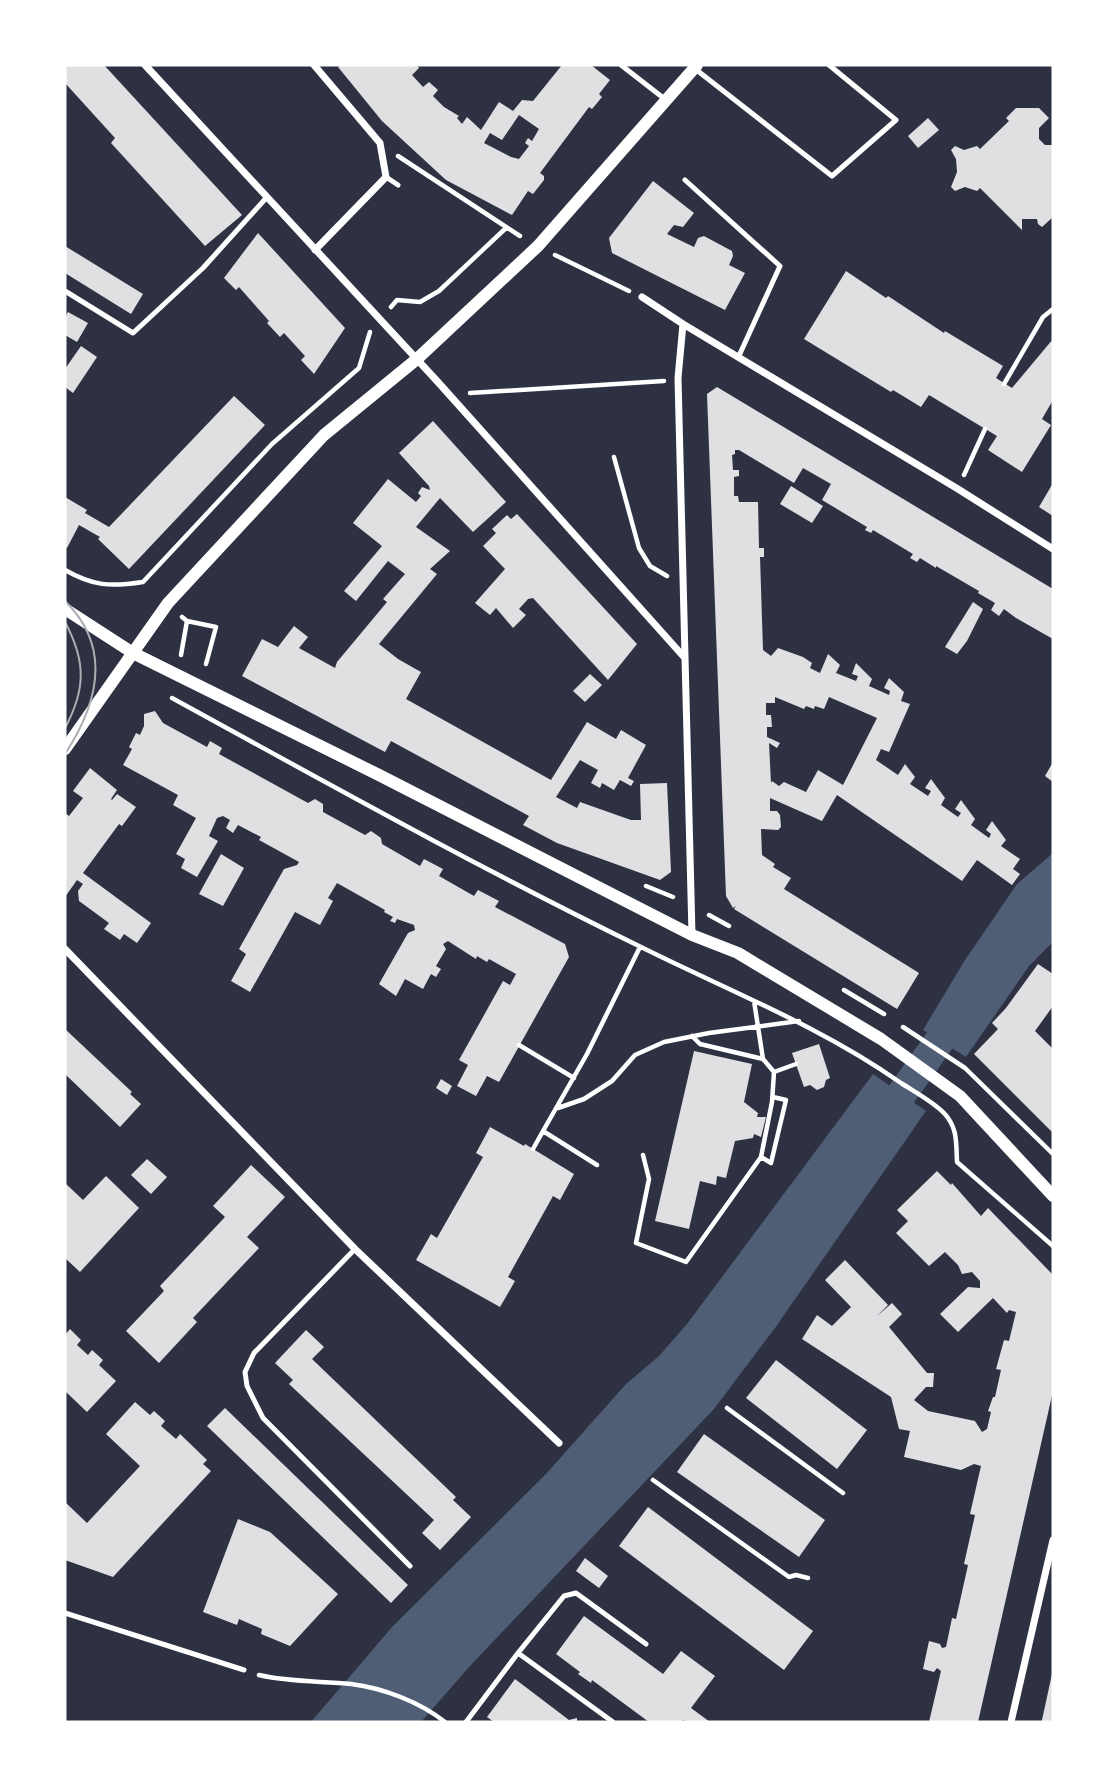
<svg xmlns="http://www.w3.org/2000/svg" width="1118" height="1787" viewBox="0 0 1118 1787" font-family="Cabin,sans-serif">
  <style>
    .water { fill: #4f5d75 }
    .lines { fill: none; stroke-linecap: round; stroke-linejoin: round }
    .canal { stroke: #4f5d75; stroke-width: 30 }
    .building { fill: #e0e0e3; fill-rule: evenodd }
    .path { stroke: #fff; stroke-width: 4.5 }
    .service { stroke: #fff; stroke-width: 5 }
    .minor { stroke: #fff; stroke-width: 7 }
    .tertiary { stroke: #fff; stroke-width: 12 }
    .tram { stroke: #abadb3; stroke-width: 2 }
  </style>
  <rect width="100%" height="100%" fill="#2d3142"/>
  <!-- water -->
  <path class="water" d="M1053,853V942L1029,966L966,1057L923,1030L965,960L1017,884Z
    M873,1074L926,1111L775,1328L714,1409L470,1666L421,1722H311L392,1627L546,1474L626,1384L659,1356L687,1324Z"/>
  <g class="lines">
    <!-- canal -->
    <path class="canal" d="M879,1126L962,1009"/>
  </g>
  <!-- building -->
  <path class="building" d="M65,65H104L242,215L205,246L111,143L115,138L65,83Z
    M342,65H417L419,68L412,75L423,87L429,82L438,90L433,96L444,107L459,116L457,118L462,124L467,117L481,130L499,102L513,111L522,100L533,101L562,65H591L610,80L599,94L602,97L592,109L589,107L540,173L544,176V180L533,194L528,191L512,215L446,180L382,121L338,67ZM519,115L539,129L532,141L528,138L525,143L529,146L519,159L511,157L484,143L490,133L502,140Z
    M1016,108H1039L1049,118L1039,128V139L1045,145H1053V217L1042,227L1038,224L1037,219H1022V230L980,188L977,191L965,187L955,191L951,187L957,172L956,159L951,150L955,146L964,150L977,146L980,149L1009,121L1006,118Z
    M928,118L939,130L918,148L908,136Z
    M653,181L694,213L683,227L674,225L667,234L694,247L698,238L704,236L732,251L733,256L729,265L745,273L725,310L612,253L609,238Z
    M258,233L345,328L314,374L301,360L305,356L284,333L280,337L267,323L269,321L239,287L236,290L224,278Z
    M65,246L143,294L131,314L65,273Z
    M846,271L886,298L888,296L944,333L945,331L1003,366L996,378L1012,388L1053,339V400L1042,419L1051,425L1022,472L988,450L997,436L929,395L921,407L893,390L891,392L804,339Z
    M68,312L88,323L77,342L65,335V317Z
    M81,346L97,357L73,393L65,387V369Z
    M717,387L1053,589V639L1016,618L1004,609L999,616L991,610L995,603L978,593L979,591L936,566V568L920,558L917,562L910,558L913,554L873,530L871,533L865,530L867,527L822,500L831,484L803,468L794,483L739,450H735V454L732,455L733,470H739V476L734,477V496H738L739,502H758L759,548H764V557H760L763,650L771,656L778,648L803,657L812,663L810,668L820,673L828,654L840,665L836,673L856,681L858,676L852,674L856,663L872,679L869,686L889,695L890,691L884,688L889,678L904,692L901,701L910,704L889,752L881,749L876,760L898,775L905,764L915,777L910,784L928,796L931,791L925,788L931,779L945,798L941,805L958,817L961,813L955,809L961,800L975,819L971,825L989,838L991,834L986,830L992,821L1006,840L1001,846L1020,859L1013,869L1020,874L1012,885L977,860L962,881L837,795L822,821L770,798V811H777L780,815L781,827L778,830L761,829L762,855L775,864L773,867L791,878L784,889L919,973L897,1009L734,909L736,906L733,908L726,896L707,394ZM775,697L804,709L806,706L814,709L815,706L824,709L829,697L877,718L843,785L818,770L806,792L784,782L779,786L772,781L771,783L769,743L777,748L780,743L767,737V727H772L771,715H766V703H775Z
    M234,396L265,425L129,569L98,539L100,537L79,525L67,548L65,547V497L87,510L85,513L109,527Z
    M433,421L506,502L473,532L440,498L416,527L450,551L430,569L437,574L379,644L398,659L421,672L406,699L551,780L587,722L616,739L621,730L646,745L628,778L634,781L631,786L620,780L614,790L602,783L600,788L591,783L598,770L580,760L556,797L577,808L580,802L631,820H641L640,784L667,783L671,872L660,880L557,843L523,825L529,816L391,741L385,752L242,676L262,639L278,647L294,626L308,637L299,648L335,668L337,662L387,602L383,599L405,574L388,561L356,601L344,591L382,546L353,523L388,479L416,502L421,496L418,493L422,487L430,490L429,486L399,453Z
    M1053,483V516L1039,507Z
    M791,486L823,506L812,523L780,504Z
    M517,514L637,644L608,680L533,598L528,599L519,609L526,615L513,628L496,608L490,615L475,603L505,569L483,546L496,533L492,529L507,515L511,519Z
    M973,602L983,609L967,641L957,654L945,647Z
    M590,674L602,685L585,702L573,691Z
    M155,711L163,723L207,747L210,741L222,748L219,754L308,803L315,799L323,804V812L365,835L371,831L381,838L382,844L420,866L424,859L443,869L439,876L474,896L478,890L499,901L495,907L565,944L569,957L499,1082L487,1076L476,1096L457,1086L468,1065L459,1060L503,981L510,985L516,974L489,959L487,962L477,956L476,959L448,941L443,944L446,949L436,966L441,969L436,977L431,974L423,989L405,979L396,996L379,984L408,933L415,930L414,925L397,919L395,923L390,921L393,917L384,912L385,910L337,883L328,898L333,901L320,925L295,912L250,992L231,981L246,954L239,949L284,869L297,865L299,862L270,846L259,840L261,837L238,825L233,833L226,828L230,820L223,816L217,818L209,836L218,841L197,877L181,868L185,859L176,854L196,818L173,805L178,795L123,765L132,749L129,747L136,733L140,735L144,726V714Z
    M1053,762V782L1045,776Z
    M90,768L117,790L111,799L112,800L117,794L136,807L122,826L119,824L83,873L151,923L137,943L124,934L120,940L104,929L109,923L79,901L78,891L83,884L77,880L65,897V813L69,816L83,798L73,791Z
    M221,854L244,868L223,906L199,894Z
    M1038,964L1053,974V1006L1035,1031L1053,1049V1133L974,1054L998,1029L992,1023L1006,1008Z
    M65,1029L132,1092L130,1094L141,1104L120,1127L65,1074Z
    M819,1044L830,1078L826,1080L824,1087L817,1090L810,1085L804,1087L792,1053Z
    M694,1051L752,1064L744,1102L758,1113L757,1117H766L761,1137L754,1134L753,1138L735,1141L726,1178L717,1176L716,1185L700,1181L689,1229L655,1221Z
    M441,1079L452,1086L447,1095L436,1088Z
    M490,1127L524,1146L525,1144L574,1174L560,1200L553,1196L508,1277L515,1281L500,1307L416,1260L431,1234L437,1238L483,1157L476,1153Z
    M147,1159L167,1177L151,1194L131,1175Z
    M251,1165L285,1197L247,1237L259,1248L193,1318L197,1322L159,1363L126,1331L164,1291L160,1286L225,1217L213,1206Z
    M937,1171L951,1185L952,1183L981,1216L988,1208L1053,1275V1391L978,1722H929L941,1671L937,1668L934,1672L923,1669L929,1641L940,1644L942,1648L946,1647L952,1618L956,1619L968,1565L964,1564L975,1515L970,1514L981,1466L974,1464L961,1470L904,1457L910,1431L899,1429L891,1397L802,1339L817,1315L832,1326L851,1307L825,1280L845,1260L888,1305L876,1317L892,1303L902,1314L889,1327L927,1373H934L933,1387H926L914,1400L928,1411L975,1421L982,1432L987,1429L991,1412L988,1411L993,1397H995L1001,1370L996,1369L1004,1340L1009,1341L1016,1312L1009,1310L1007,1313L993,1298L958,1332L940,1314L968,1287L980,1288V1281L972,1272L962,1274L958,1265L945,1252L929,1266L896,1233L908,1221L897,1210Z
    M106,1176L139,1208L80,1272L65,1258V1183L83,1200Z
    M70,1329L81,1340L77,1345L88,1355L92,1350L103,1360L99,1365L116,1381L87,1412L65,1391V1335Z
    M306,1330L324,1347L312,1359L456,1497L453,1500L471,1517L440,1550L422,1533L434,1520L289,1384L293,1380L275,1363Z
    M776,1360L867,1430L837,1469L746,1398Z
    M135,1402L150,1415L154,1411L165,1421L161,1426L176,1439L180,1434L207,1460L203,1464L211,1471L113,1577L65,1560V1502L87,1523L140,1466L106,1434Z
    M225,1408L408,1585L391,1603L207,1426Z
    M704,1434L825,1520L799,1557L677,1472Z
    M648,1507L813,1631L784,1670L619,1546Z
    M238,1519L270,1532L338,1594L290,1646L261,1634L262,1629L239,1619L237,1625L203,1612Z
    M585,1558L608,1576L599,1588L576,1571Z
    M584,1616L663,1674L681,1651L715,1676L691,1708L710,1722H687L683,1720L682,1722H649L592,1680L591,1683L578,1674L580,1672L556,1654Z
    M1052,1674L1053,1722H1041L1042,1720Z
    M515,1679L569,1720L577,1718V1722H494L487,1717Z"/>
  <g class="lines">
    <!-- path -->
    <path class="path" d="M398,156L520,236
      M555,255L629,291
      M391,307L397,300L420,302L439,291L506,228
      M1004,384L1043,317L1053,309
      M470,393L664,381
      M614,457L639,548L650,566L667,576
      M964,475L985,429
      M65,570C93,586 110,587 143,582L272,444L359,368L370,332
      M187,621L216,627L206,664
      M181,655L187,621L182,617
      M172,698C327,783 481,869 639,946C727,990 820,1026 901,1083C915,1092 932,1101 944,1113C958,1128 956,1143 957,1162L1053,1246
      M646,886L673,897
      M709,915L729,926
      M844,990L884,1014
      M754,1001L763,1059L774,1072L772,1102L761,1157
      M903,1027L965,1068L1053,1154
      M692,1036L700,1044L763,1059
      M519,1045L574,1078
      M774,1072L796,1064
      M558,1108L584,1099L612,1081L635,1055L664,1042L709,1033L799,1021
      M533,1149L543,1131
      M643,1155L649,1179L636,1243L686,1262L761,1157L771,1163L786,1100L773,1097
      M597,1165L543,1131L587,1054L640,947
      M727,1408L843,1493
      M653,1480L789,1577L796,1575L808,1578
      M259,1675C289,1682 320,1681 351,1684C383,1688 420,1702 445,1722"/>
    <!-- service -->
    <path class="service" d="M621,65L666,100
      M694,68L832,176L896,120L829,65
      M386,177L398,185
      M685,180L780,266L738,358
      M65,291L133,333L203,268L267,197
      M355,1249L254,1353L245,1372L247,1386L263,1418L410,1566
      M65,1613L244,1670
      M518,1653L564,1596L576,1593L646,1644
      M466,1722L518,1653L613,1722"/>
    <!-- minor -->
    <path class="minor" d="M145,65L437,381L684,657
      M314,65L380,143L386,177L315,250
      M642,297L683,324
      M692,935L678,378L683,324L958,489L1053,549
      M65,949L355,1249L559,1443
      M1011,1722L1053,1540"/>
    <!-- tertiary -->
    <path class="tertiary" d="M65,609L133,653L379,775L692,935L738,953L881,1039L960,1096L1053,1196
      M65,749L168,603L324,435L417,359L538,246L697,65"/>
    <!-- tram -->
    <path class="tram" d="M65,601C113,648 97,705 65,754
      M65,622C86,661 86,689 65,728"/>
  </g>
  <!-- border -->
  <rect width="1118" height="1787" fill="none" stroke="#ffffff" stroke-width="133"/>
</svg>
